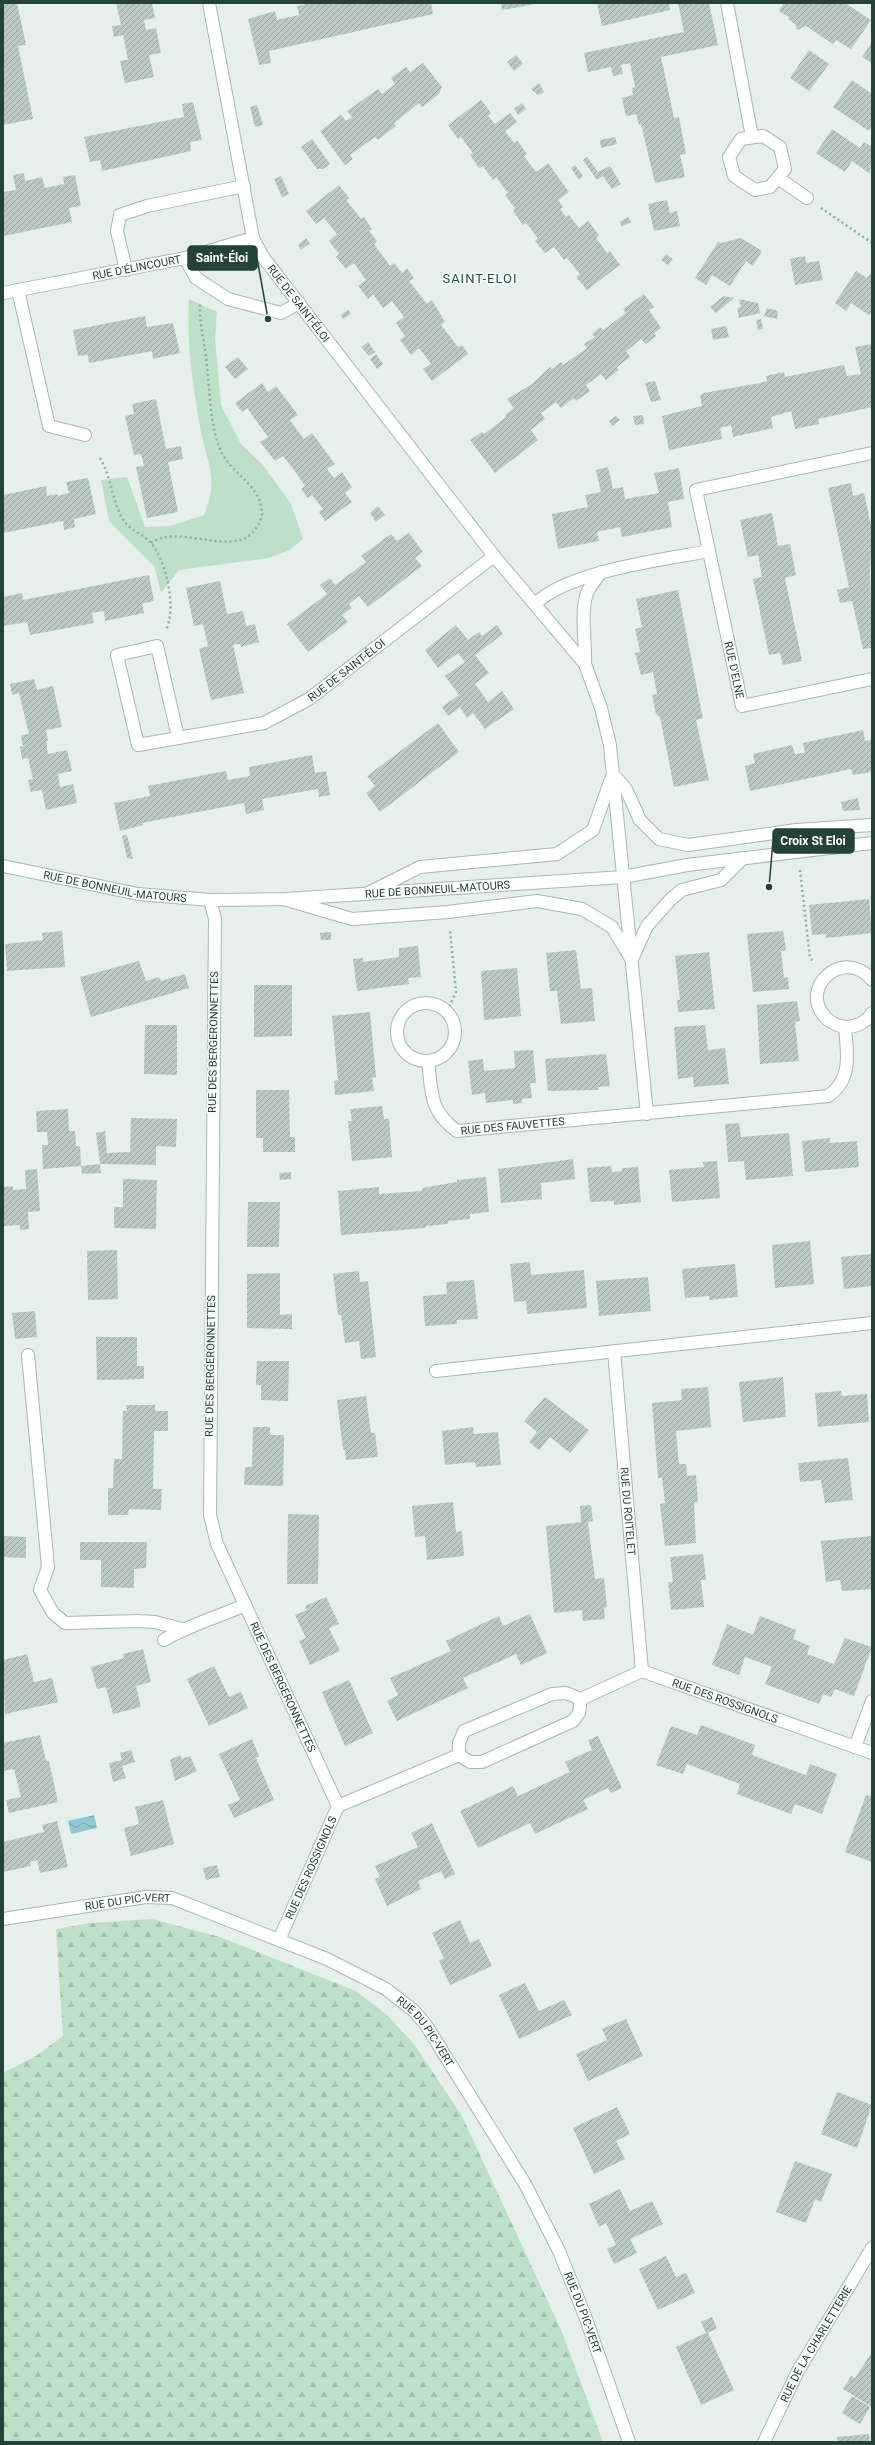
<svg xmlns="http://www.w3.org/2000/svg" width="875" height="2445" viewBox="0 0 875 2445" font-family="Roboto,sans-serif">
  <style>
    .green { fill: #bfe0c8 }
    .forest { fill: url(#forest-firs) }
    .water { fill: url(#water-waves) }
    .building { fill: url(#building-hatch) }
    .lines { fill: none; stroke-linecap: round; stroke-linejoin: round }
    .service-casing { stroke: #a8b8b2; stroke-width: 14 }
    .minor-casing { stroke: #a8b8b2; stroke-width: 14 }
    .secondary-casing { stroke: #a4bbb3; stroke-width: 14 }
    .path { stroke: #86b3a5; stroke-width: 2.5; stroke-dasharray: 2 3; stroke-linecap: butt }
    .service { stroke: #fff; stroke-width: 12 }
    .minor { stroke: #fff; stroke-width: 12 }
    .secondary { stroke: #fff; stroke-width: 12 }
    .labels { text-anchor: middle; stroke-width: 3.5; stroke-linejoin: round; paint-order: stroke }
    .street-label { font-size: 11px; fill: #24423a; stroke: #f7fbf9 }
    .quarter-label { font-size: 13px; letter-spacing: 1px; fill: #1f5548; stroke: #f7fbf9 }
    .leader { fill: none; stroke: #24423a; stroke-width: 1.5 }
    .callout-dot { fill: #24423a; stroke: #f7fbf9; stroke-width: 1.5 }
    .callout { fill: #24423a; stroke: #24423a; stroke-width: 1.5 }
    .callout-label { font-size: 12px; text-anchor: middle; font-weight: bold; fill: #fff }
  </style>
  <defs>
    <pattern id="forest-firs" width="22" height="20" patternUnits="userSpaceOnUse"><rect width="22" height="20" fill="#bfe0c8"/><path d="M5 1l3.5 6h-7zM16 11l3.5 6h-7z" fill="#a4c1ad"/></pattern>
    <pattern id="water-waves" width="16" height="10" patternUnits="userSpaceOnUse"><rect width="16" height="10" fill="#8ec9d4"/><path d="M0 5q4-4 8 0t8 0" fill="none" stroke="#74a5ad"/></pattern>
    <pattern id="building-hatch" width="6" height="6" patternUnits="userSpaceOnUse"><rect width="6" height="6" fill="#bbcac4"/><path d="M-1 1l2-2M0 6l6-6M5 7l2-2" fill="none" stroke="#98a6a0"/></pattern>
  </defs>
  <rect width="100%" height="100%" fill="#e6efeb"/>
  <!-- green -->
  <path class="green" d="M189,299L217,312L215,338L221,405L241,444L263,465L291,504L303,539L290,550L269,558L179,570L161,593L154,566L109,521L101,480L127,477L145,527L170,526L204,515C220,477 206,463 200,427C193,385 186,341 189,299Z"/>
  <!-- forest -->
  <path class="forest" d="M152,1919L220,1937L356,1991L387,2015L414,2044L462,2116L562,2332L603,2442H3V2073L36,2056L63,2036L56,1929L90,1923Z"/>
  <!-- water -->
  <path class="water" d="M94,1815L97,1828L71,1834L68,1821Z"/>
  <!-- building -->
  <path class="building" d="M3,3H17L26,45L18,46L33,119L3,125Z
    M116,3H152L155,18L144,20L146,30L156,28L161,53L149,55L154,77L125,83L120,61L128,60L123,35L114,37L112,26L121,25Z
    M311,3H431L433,14L269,51L271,63L259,65L248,19L275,11L277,20L299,15L297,6Z
    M501,3H534L535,4L502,10Z
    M597,3H669L670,10L602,26Z
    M678,3H709L718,45L661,57L674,118L679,117L686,154L680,155L685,177L655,183L641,124L639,125L636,114L626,116L622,98L633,95L632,88L635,87L630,63L621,65L623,74L613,76L611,67L588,72L584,53L684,32Z
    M784,3H845L871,20L851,49L836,40L833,44L806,26L797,30L796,25L788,19L789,17L779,11Z
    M872,42V63L862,57Z
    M809,50L829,64L809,91L790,78Z
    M516,55L523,64L514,71L507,62Z
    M423,63L442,87L439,94L422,107L419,103L394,123L396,126L378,140L375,137L350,155L353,159L345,165L320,131L341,115L346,121L352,117L347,111L378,89L382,94L395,84L391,78L406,67L410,72Z
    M852,80L872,94V126L869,131L833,107Z
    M539,83L544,92L538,95L531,89Z
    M481,100L491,113L488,116L495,124L510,113L517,122L505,131L514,143L517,140L527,154L524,156L536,172L548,163L569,192L558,200L563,207L560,209L566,217L569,215L579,228L588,221L599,235L596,238L607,253L610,251L620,265L587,290L576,277L580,274L567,258L564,260L554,247L545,253L535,241L538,238L526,223L523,225L513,211L515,208L505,195L508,193L496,177L493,180L483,166L479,168L470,155L473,153L461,137L458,139L448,125Z
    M193,102L202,140L190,142L191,151L102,171L100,160L90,162L84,137L184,117L182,104Z
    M522,103L526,109L518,115L514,109Z
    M257,105L263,125L255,127L250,107Z
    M832,129L860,148L864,142L872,147L870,174L852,161L845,172L816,153Z
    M615,137L617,144L601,148L600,140Z
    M312,139L330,164L323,169H317L301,147Z
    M587,157L598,172L610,166L621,184L612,189L603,176L597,180L583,160Z
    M575,165L583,176L579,180L571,168Z
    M24,173L25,181L42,177L45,188L64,184L63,177L75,175L81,206L69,208L72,222L3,236V192L16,190L13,175Z
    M281,176L289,194L282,197L274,179Z
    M339,185L349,198L346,200L361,219L364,217L372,229L369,231L377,241L374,244L390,266L394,263L402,273L407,268L414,278L409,281L427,304L432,300L445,322L441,325L458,347L462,345L468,354L432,381L423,369L431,364L419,348L411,355L400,340L405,336L396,323L404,317L392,301L383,308L373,294L368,299L358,286L366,280L354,263L346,269L336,257L339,254L329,241L337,234L324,218L316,224L306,211Z
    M667,200L670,213L677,211L680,226L654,231L648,204Z
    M628,217L631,222L622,227L620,222Z
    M306,238L310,243L301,250L298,245Z
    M741,238L762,251L753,266L746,261L730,286L712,275L706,285L695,278L718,242L721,243Z
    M666,254L673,259L668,265L661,260Z
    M805,256L806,263L819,261L823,280L795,285L790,259Z
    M856,271L867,278L870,274L872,275V311L869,315L851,303L846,311L835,303Z
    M644,294L654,307L649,310L661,328L654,333L656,336L646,344L641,339L634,345L626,351L630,357L617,367L619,370L606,380L601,374L586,385L590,391L576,401L574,398L561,408L556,402L541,413L545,419L531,430L538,440L495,473L470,440L482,432L484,434L506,417L505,415L514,408L507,399L532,384L550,367L552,369L561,362L563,365L587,348L584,344L595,337L592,334L600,327L603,330L626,313L623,309Z
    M724,296L734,298L716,313L710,307Z
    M739,299L758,303L760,313L739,318L737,308L741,307Z
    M767,308L778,311L777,319L764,316Z
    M348,310L351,314L343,319L341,315Z
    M145,316L147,327L173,323L180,353L153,359L152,351L89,363L88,355L78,356L73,330Z
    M761,319L763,329L758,330L756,320Z
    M726,326L729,337L713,340L711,329Z
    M368,342L375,352L369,356L361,347Z
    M872,344V407L818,419L819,424L795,429L791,411L771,417L773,428L733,437L731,425L720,428L722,439L669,450L662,416L702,406L700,396L704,393L760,383L767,381L766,376L784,372L785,377L844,365L847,376L861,374L855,347Z
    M376,354L383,364L377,369L370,359Z
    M238,357L248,369L235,379L225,367Z
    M655,381L661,400L651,402L645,383Z
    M262,383L268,392L276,386L298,415L290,420L297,430L304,439L312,433L335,464L327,469L334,478L342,472L352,487L345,493L352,502L325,521L319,512L323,509L312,495L308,498L301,489L305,486L294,470L283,456L275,461L260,442L268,437L247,408L242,412L235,403Z
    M156,399L166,449L181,446L183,459L168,462L178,512L147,518L136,467L144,466L141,454L134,455L125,416L134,414L132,404Z
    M643,415L644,424L635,425L633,416Z
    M616,416L620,420L612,426L609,421Z
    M608,467L613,489L623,487L625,499L659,493L654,473L679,468L684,499L668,502L672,527L622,537L620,527L597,532L599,541L558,549L552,514L588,507L585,495L601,492L596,470Z
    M88,478L96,514L74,519L75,527L64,530L63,521L3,533V495L46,486L47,496L57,494L58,496L69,493L66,482Z
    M851,483L853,496L864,493L872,530L870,571L872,648L863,649L852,601L840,603L837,590L849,587L828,488Z
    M378,506L385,515L376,522L370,513Z
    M772,513L778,546L790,544L796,575L785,578L802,661L783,665L780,653L769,655L753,579L762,577L758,555L748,557L740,520Z
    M409,533L423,552L415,558L422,566L368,607L359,596L349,604L352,608L342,615L348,622L308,652L287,624L327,594L320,585L330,578L335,585L366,562L361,556L391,534L397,541Z
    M149,575L154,601L142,604L144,613L105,621L104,611L92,613L94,623L30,635L27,622L3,626V597L22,593L23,600Z
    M220,581L227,614L243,611L246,626L255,624L259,642L241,647L240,644L233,645L244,693L211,700L199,649L208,646L203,624L194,626L186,588Z
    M678,590L701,709L703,718L696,720L709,780L674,787L660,717L656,714L652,695L657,694L653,672L641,675L635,653L640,652L635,629L642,627L636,599Z
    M456,625L468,640L479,632L482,636L497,625L503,634L475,655L489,673L475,684L488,702L502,691L514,709L485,729L473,713L467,718L460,707L448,716L442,707L459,695L445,676L465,662L458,653L438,668L425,650Z
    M34,679L37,690L53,686L62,727L46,730L48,741H46L48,754L67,750L72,771L58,774L60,787L73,784L77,803L46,810L42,790L31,792L28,780L33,779L28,758L22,759L20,747L23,746L21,735L29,734L19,693L12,695L10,684Z
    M438,723L459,752L380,812L366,793L375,786L367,776Z
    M863,730L865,741L872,740V772L853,775L851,769L750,791L745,766L755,763L753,754L792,745L795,754L805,753L803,743Z
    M312,755L315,773L326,771L330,795L319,797L318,789L262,799L264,810L246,814L244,803L142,823L143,825L120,831L114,803L150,796L148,786L226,771L228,780L250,776L249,767Z
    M858,798L860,810L843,811L841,802Z
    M127,835L133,859L127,858L122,836Z
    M869,899L872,933L826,938V934L812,935L809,905Z
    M62,931L65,967L7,971L5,944L43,940L42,933Z
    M783,931L786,950L781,951L784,978L788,977L789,989L753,992L747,934Z
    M331,932V940H321L320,933Z
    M418,946L421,977L408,978L409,984L357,991L353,959L363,958V962L399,957V948Z
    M576,950L581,989L592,988L595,1021L561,1024L557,991H550L546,953Z
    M709,952L715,1009L678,1012L677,1000H680L675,956Z
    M139,961L146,981L159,977L161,981L185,974L189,988L91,1017L80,977Z
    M517,968L521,1016L484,1020L481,971Z
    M254,985H292V1036L254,1037Z
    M797,1001L800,1021L795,1022L799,1061L760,1064L757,1005Z
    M370,1012L376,1077L372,1078L374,1091L335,1095L334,1081L338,1080L332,1016Z
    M145,1025H177V1075L144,1074Z
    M705,1025L708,1050L725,1048L729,1084L694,1087L693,1077L678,1079L674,1027Z
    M533,1050L536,1083H530L532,1098L522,1099V1103L513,1104V1100L486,1103L485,1093L472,1095L468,1061L483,1059L484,1071L515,1068L514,1051Z
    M606,1054L610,1086L598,1087V1090L548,1091L545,1059Z
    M256,1090H289L290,1137H295V1152H263V1138H256Z
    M382,1106L384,1119H389L392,1157L352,1161L348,1121H352L350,1109Z
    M68,1109L69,1131H75L76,1146H80L81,1166L43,1169L42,1145H48L47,1132H37L36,1111Z
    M131,1118L177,1119L176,1147L156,1146V1165L100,1164L96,1133L105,1131L107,1153L130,1152Z
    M739,1123L741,1137L789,1133L793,1176L746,1180L744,1161L728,1162L725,1124Z
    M830,1138V1143L857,1141L859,1167L805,1172L802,1141Z
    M573,1159L575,1179L541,1183L542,1199L501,1203L498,1169Z
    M717,1161L720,1198L672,1202L669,1170L704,1167L703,1162Z
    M100,1164L101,1173L82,1174L81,1166Z
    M611,1166L612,1172L622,1171V1168L638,1167L641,1202L614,1205V1201L590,1202L587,1168Z
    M37,1169L40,1211L28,1212L29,1229L20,1230V1225L3,1226V1187L13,1186V1190L26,1189L25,1170Z
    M291,1172V1179L280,1180L279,1173Z
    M486,1177L489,1212L470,1214V1219L448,1221V1224L426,1226V1228L341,1235L338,1191L379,1187V1194L422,1191V1188L457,1182V1180Z
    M123,1179L157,1180L156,1229L114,1228V1207H123Z
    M248,1202H280L279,1247H247Z
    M810,1241L814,1284L775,1288L772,1245Z
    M117,1250L118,1299L88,1300L87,1251Z
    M872,1254V1286L844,1289L841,1257Z
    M530,1262L531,1275L584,1270L587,1308L527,1314L526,1301L514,1302L510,1264Z
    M735,1264L738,1297L709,1300V1296L685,1298L682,1269Z
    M359,1271L360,1282L368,1281L376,1357L361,1359L359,1341L345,1343L341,1315H338L333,1274Z
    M280,1273V1315L292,1314V1329L247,1328V1274Z
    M648,1277L651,1311L599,1316L596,1281Z
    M474,1280L478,1319L457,1320V1324L425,1326L423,1296L447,1294L446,1282Z
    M35,1311L37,1337L15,1339L12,1313Z
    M96,1337H137V1366H144V1379L97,1380Z
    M257,1361H289L288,1401L261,1400V1385H256Z
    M783,1377L786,1417L743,1422L739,1382Z
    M708,1387L711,1427L676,1431L679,1464H686L687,1476L696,1475L698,1502H694L696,1543L665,1546L660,1504L665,1503L662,1478H658L652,1403L682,1400L681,1389Z
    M841,1391L842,1396L867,1394L869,1422L818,1427L815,1393Z
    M366,1396L371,1433H375L378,1457L346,1460L345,1450H343L337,1400Z
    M545,1397L589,1430L570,1453L550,1437L539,1450L529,1442L537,1432L524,1421Z
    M126,1405H155V1411H168V1431H154L153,1489H162L161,1510L129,1509L128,1515H108V1488H113L114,1459H122L123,1411H127Z
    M253,1427H270V1435H284L283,1486L244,1485L245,1467H252Z
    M473,1427L474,1434L498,1432L501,1465L476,1467L475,1462L445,1465L442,1431Z
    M848,1458L853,1500L825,1503L821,1480L800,1482L798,1463Z
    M453,1502L456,1532L462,1531L464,1556L427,1560L425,1536L415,1537L412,1506Z
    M591,1505L593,1521L588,1522L595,1579L604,1578L607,1607L604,1608L605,1619L583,1621L582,1610L554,1613L546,1526L581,1522L580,1506Z
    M288,1514L319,1515L318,1584H287Z
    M3,1536L26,1537V1558L3,1557Z
    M872,1536V1589L842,1591L840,1580L826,1582L821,1541Z
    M80,1542H147L146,1568L134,1569V1588L101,1587V1560H80Z
    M703,1554L706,1580H701L704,1607L671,1610L668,1582H673L670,1557Z
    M326,1597L339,1624L329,1628L340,1651L310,1665L299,1641L306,1638L295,1615L307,1610L305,1606Z
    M530,1614L547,1653L521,1665L516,1654L463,1678L468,1688L397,1721L387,1701L398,1695L390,1678L451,1651L446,1641L473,1628L499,1616L503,1626Z
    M760,1616L796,1630L793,1639L810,1646L807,1654L834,1664L845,1638L872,1647L854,1696L835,1689L831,1697L823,1694L819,1704L765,1684L772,1667L745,1657L739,1675L712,1665L727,1624L753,1635Z
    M143,1649L151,1682L136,1686L141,1707L113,1714L106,1687L97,1689L91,1667L124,1658L123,1654Z
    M27,1654L34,1682L52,1678L58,1702L5,1714L3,1660Z
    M214,1666L229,1697L241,1692L248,1708L209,1726L187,1679Z
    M349,1680L373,1733L345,1746L322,1692Z
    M701,1725L755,1745L752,1755L778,1765L806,1775L810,1764L837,1774L822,1814L795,1804L791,1814L737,1794L740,1784L687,1764L683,1774L656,1765L671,1726L697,1735Z
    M40,1735L46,1761H49L58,1802L9,1813L6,1800L21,1797L14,1769L3,1771V1743Z
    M598,1736L622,1788L611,1793L608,1788L583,1800L588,1809L535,1834L530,1823L478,1848L460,1811L513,1786L518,1796L570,1772L565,1762L592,1750L588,1740Z
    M252,1739L259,1756L256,1758L274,1800L234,1818L228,1805L240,1800L219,1754Z
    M131,1750L135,1762L122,1766L126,1778L113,1782L109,1763L122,1760L120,1753Z
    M180,1755L182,1759L190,1756L197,1771L175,1781L170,1760Z
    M866,1795L872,1797V1862L845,1852Z
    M163,1800L174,1844L131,1856L124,1828L139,1824L135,1807Z
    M57,1821L68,1867L40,1873L37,1860L30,1862L31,1866L3,1872V1842L44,1832L42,1825Z
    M432,1823L455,1874L445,1879L441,1871L418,1881L421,1889L387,1906L375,1879L380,1877L375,1866L418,1847L411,1833Z
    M217,1865L220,1877L206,1880L203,1868Z
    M460,1920L470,1943L479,1939L492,1966L450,1985L439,1961L444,1958L432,1933Z
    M525,1983L539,2011L564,2000L572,2015L519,2039L499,1995Z
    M626,2019L643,2056L588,2081L576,2054L607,2040L602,2029Z
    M837,2092L872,2105L857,2148L821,2134Z
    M617,2107L630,2134L616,2141L625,2159L594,2174L573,2128Z
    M795,2161L832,2174L821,2202L815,2199L806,2223L776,2212Z
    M620,2189L630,2211L652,2201L663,2224L630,2239L637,2253L614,2264L607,2249L616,2245L606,2223L599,2227L589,2204Z
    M666,2256L676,2277L686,2273L695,2293L658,2310L639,2269Z
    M712,2317L717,2328L708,2333L734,2390L701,2405L676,2347L706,2333L701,2322Z
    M872,2352V2407L843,2389L851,2376L855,2378Z
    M852,2396L870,2407L860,2424L842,2413Z
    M869,2434L870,2442H838L837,2437Z"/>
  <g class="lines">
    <defs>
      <path id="service" d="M185,258L196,278L228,299L281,313L299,303
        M126,270L117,231L120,215L147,206L244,186
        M28,1355L48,1567L40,1590L53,1613L65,1623L138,1621L155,1622L182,1629
        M164,1640C189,1625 218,1617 245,1605"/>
      <g id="minor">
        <path id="s1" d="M209,3L253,238L263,257L494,556L585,664L601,708L610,745L647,1114"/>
        <path d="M727,3L752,137"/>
        <path d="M763,136L780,147L785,169L770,187L755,190L734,176L729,157L741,139Z"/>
        <path d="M778,178L807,198"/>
        <path d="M18,290L49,426L85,435"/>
        <path id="s2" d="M3,293L185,258L253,238"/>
        <path id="s3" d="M872,453L696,490L742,706L872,679"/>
        <path d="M535,604C568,571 663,560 709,551"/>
        <path d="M585,664C586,642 580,613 587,593C590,586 597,578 601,572"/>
        <path id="s4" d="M178,737L157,646L117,655L138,745L264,723L309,699L494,556"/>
        <path d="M613,774L626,789L640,820L659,839L688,845L796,830L872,825"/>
        <path d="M366,894L420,867L557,854L593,830L611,779"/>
        <path id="s5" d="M210,900L215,919L210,1515L217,1544L338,1806"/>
        <path d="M287,900L352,919L448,912L537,901L582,909L612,927L630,957"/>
        <path d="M632,959L647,926L671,899L682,890L721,880L743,858"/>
        <path d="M872,980C844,946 797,988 826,1018C831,1023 838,1026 846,1027C856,1027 867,1022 872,1013"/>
        <circle cx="426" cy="1032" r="29"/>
        <path id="s6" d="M428,1061C432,1093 429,1111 457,1131L828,1096C853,1079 847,1053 845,1027"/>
        <path id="s7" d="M614,1351L642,1671"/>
        <path d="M436,1371L872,1323"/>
        <path d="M855,1747L872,1701"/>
        <path id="s8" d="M459,1755V1743L464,1731L552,1694L566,1693L581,1699L642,1671L872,1753"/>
        <path d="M459,1755L470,1762H482L573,1721L579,1713L581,1699"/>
        <path id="s9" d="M3,1919L146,1897L172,1898L327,1959L386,1989L414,2011L426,2025L525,2184L559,2251L585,2316L629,2442"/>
        <path id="s10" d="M279,1940L338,1806L459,1755"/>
        <path id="s11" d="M764,2442L798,2371L872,2248"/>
      </g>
      <g id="secondary">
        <path id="s12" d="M3,866L138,894L210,900L286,899L623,877L687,865L872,843"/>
      </g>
    </defs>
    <!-- service casing -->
    <use href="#service" class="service-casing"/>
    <!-- minor casing -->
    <use href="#minor" class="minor-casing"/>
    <!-- secondary casing -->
    <use href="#secondary" class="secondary-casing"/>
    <!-- path -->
    <path class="path" d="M821,208L872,243
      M100,458C112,478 112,503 124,521C130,530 143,534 150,542C166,559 177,608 166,630
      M151,543C175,526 217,549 243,539C253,536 263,521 262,511C259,484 233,475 222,453C209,428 210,385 206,357C204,339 199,322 200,304
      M800,870L810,958L814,962
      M447,1011L456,992L450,930"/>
    <!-- service -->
    <use href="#service" class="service"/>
    <!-- minor -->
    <use href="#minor" class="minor"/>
    <!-- secondary -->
    <use href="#secondary" class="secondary"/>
  </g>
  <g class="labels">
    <!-- street labels -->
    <g class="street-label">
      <text dy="4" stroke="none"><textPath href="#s2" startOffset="136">RUE D'ÉLINCOURT</textPath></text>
      <text dy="4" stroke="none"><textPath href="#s1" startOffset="319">RUE DE SAINT-ÉLOI</textPath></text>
      <text dy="4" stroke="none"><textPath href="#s4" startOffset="453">RUE DE SAINT-ÉLOI</textPath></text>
      <text dy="4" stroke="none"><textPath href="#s3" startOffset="364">RUE D'ELNE</textPath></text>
      <text dy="4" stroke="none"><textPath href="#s12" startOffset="114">RUE DE BONNEUIL-MATOURS</textPath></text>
      <text dy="4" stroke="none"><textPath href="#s12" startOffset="438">RUE DE BONNEUIL-MATOURS</textPath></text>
      <text transform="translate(213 1042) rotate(-89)" y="4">RUE DES BERGERONNETTES</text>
      <text dy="4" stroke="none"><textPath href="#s6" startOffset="135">RUE DES FAUVETTES</textPath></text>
      <text transform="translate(210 1366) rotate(-89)" y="4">RUE DES BERGERONNETTES</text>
      <text dy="4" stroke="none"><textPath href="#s7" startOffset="161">RUE DU ROITELET</textPath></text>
      <text dy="4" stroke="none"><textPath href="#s5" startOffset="803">RUE DES BERGERONNETTES</textPath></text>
      <text dy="4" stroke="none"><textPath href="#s8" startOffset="306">RUE DES ROSSIGNOLS</textPath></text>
      <text dy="4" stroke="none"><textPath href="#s10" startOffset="79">RUE DES ROSSIGNOLS</textPath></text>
      <text dy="4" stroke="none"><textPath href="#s9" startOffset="126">RUE DU PIC-VERT</textPath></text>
      <text dy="4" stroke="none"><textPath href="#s9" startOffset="462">RUE DU PIC-VERT</textPath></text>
      <text dy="4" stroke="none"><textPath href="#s9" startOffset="786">RUE DU PIC-VERT</textPath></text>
      <text dy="4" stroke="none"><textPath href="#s11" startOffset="111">RUE DE LA CHARLETTERIE</textPath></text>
    </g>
    <!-- quarter labels -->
    <g class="quarter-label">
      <text x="480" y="283">SAINT-ELOI</text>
    </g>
  </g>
  <!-- callouts -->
  <path class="leader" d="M268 319L257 258M769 887L773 841"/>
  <g class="callout-dot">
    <circle cx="268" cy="319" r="4"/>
    <circle cx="769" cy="887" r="4"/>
  </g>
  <g class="callout">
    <rect x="188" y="246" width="69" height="24" rx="4"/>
    <rect x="773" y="829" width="81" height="24" rx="4"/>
  </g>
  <g class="callout-label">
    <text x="222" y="262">Saint-Éloi</text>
    <text x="813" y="845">Croix St Eloi</text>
  </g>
  <!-- border -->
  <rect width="875" height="2445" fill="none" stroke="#24423a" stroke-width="8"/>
</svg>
